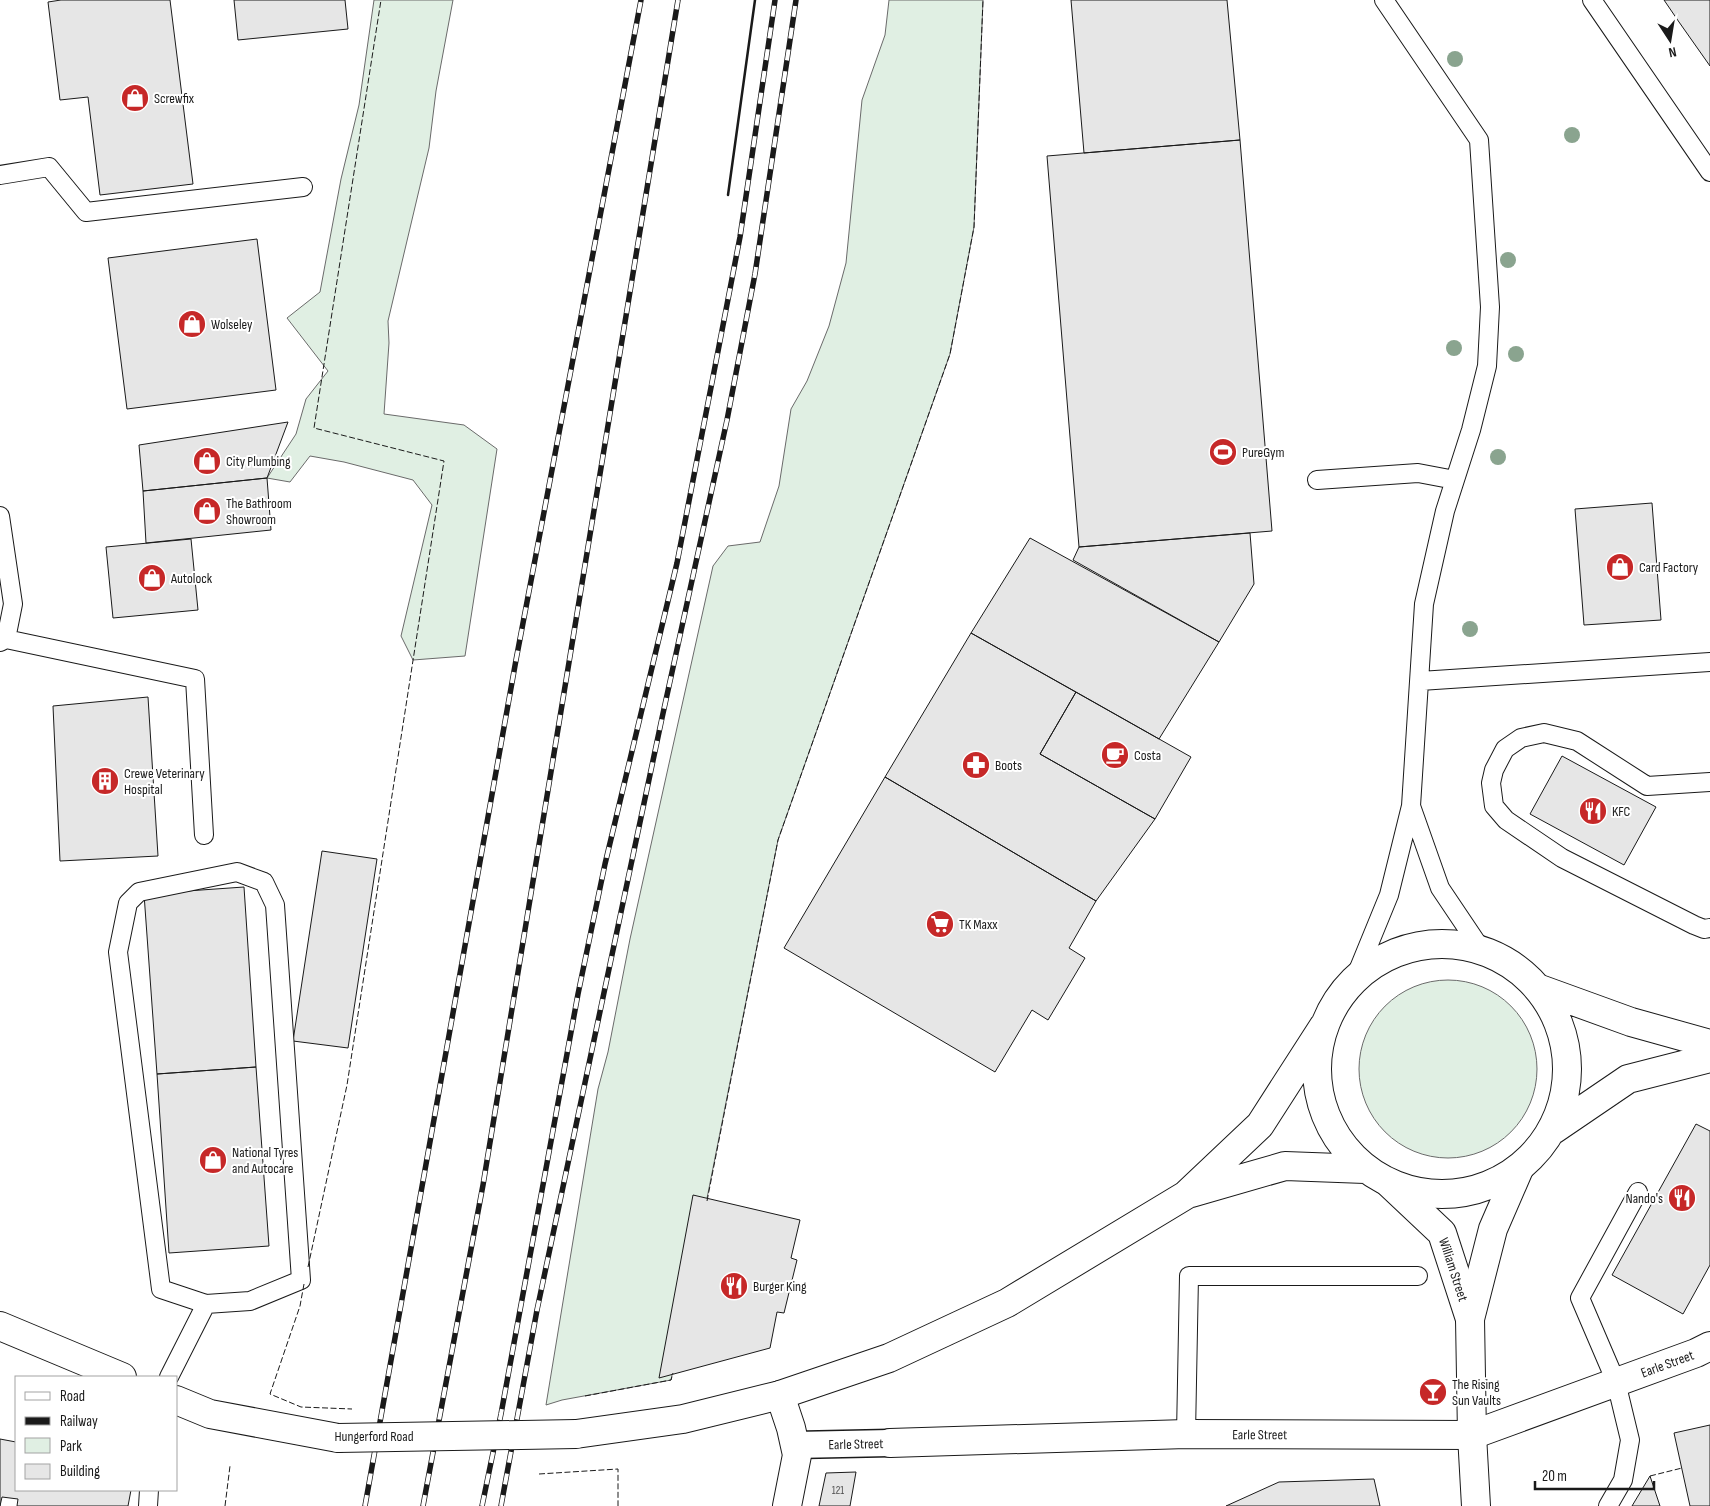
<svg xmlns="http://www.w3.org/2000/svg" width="1710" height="1506" viewBox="0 0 1710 1506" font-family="'Sofia Sans Condensed',sans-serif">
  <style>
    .green { fill: #e0efe3; stroke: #6a6a6a }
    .building { fill: #e6e6e6; stroke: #1a1a1a }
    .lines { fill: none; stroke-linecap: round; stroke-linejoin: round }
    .service-casing { stroke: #1a1a1a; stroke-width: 20 }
    .pedestrian-casing { stroke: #1a1a1a; stroke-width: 29 }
    .minor-casing { stroke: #1a1a1a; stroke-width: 30 }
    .tertiary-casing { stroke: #1a1a1a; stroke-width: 30 }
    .primary-casing { stroke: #1a1a1a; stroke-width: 30 }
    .service { stroke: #fff; stroke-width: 18 }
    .pedestrian { stroke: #fff; stroke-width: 26 }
    .minor { stroke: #fff; stroke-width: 28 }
    .tertiary { stroke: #fff; stroke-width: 28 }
    .primary { stroke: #fff; stroke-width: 28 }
    .rail-casing { stroke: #1a1a1a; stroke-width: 5.5 }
    .rail { stroke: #fff; stroke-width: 4; stroke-dasharray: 11; stroke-linecap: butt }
    .primary-bridge-casing { stroke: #1a1a1a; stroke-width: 30; stroke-linecap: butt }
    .primary-bridge { stroke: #fff; stroke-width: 28 }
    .fence { stroke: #1a1a1a; stroke-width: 1; stroke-dasharray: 6 2.5; stroke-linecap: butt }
    .wall { stroke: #1a1a1a; stroke-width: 2.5 }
    .tree { fill: #8aa48f }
    .labels { text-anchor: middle; stroke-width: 4; stroke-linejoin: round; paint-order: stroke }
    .number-label { font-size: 11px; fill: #4d4d4d }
    .poi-label { font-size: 14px; fill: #1a1a1a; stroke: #fff; text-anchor: start }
    .street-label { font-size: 14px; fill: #1a1a1a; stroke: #fff }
  </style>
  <rect width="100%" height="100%" fill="#fff"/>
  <!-- green -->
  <path class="green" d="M374,0H453L436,91L429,148L388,321L389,343L384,414L464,425L497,449L465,656L413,660L401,636L432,505L413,480L344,462L310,456L290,482L267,478L296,434L306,399L328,371L287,318L320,292L341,179L359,105Z
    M889,0H983L974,227L950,354L778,840L671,1380L562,1400L546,1405L598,1089L608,1052L630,939L713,566L728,546L760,542L779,486L791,409L807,381L829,326L846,263L862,100L885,35Z
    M1359 1069a89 89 0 1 1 178 0a89 89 0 1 1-178 0Z"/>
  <!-- building -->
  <path class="building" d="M61,0H170L193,184L100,195L88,97L60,100L48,2Z
    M234,0H345L348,29L238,40Z
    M1071,0H1227L1240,140L1084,153Z
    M1664,0H1710V66L1679,22Z
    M1240,140L1272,531L1079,547L1047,156Z
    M257,239L276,390L127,409L108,258Z
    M288,422L267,478L143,491L139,445Z
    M267,478L271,530L146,543L143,491Z
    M1652,503L1661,620L1584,625L1575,509Z
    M1250,533L1254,584L1219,642L1073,560L1079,547Z
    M1030,538L1219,642L1159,739L971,633Z
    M191,539L198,610L113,618L106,547Z
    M971,633L1076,692L1040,754L1155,819L1096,901L885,777Z
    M1076,692L1191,757L1155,819L1040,754Z
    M148,697L158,856L60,861L53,706Z
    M1562,756L1656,807L1624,865L1530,814Z
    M885,777L1096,901L1069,948L1085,958L1048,1020L1032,1010L995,1072L784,948Z
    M322,851L377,859L348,1048L293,1041Z
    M244,887L256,1067L157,1074L144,894Z
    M256,1067L269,1246L169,1253L157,1074Z
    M1696,1124L1710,1131V1265L1683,1314L1612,1275Z
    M693,1195L800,1220L791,1258L797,1260L784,1313L777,1312L770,1348L659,1378Z
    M1710,1425V1506H1690L1674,1433Z
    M0,1439L16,1442V1490H131L128,1506H17L18,1499L2,1497L0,1506Z
    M856,1472L850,1506H819L826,1473Z
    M1650,1476L1660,1506H1632Z
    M1374,1479L1380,1506H1226L1279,1482Z"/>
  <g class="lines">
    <defs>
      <path id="service" d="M1592,0L1710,172
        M0,175L49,167L86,212L303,187
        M1317,480L1418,473L1455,480
        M0,516L13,604L6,639L0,642
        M6,639L195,679L204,835
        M1420,681L1710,662
        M1710,782L1647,786L1577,741L1544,733L1521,738L1505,749L1494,770L1491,783L1494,806L1506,820L1562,858L1694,925L1704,929L1710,928
        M1411,806L1440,888L1481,949
        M237,872L264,882L275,905L301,1280L250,1301L206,1304L161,1289L118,952L128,903L139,892Z
        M1355,978L1389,895L1411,806L1424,604L1445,511L1471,430L1487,366L1490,307L1479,140L1384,0
        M169,1377L206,1304
        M1186,1434L1189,1276H1418
        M148,1506L149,1490
        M1608,1506L1623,1480L1630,1440L1616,1382L1580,1298L1638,1192"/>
      <g id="pedestrian">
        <path id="s1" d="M795,1445L890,1443"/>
      </g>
      <g id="minor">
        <path d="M780,1395L791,1428L797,1455L787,1506"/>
        <path id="s2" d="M890,1443L1186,1434L1472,1435L1696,1353L1710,1346"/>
      </g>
      <g id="tertiary">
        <path id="s3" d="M1389,1183L1442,1233L1470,1319"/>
        <path d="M1476,1506L1472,1435L1470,1319L1493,1229L1519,1169"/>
      </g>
      <path id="primary" d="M1317 1069a125 125 0 1 1 250 0a125 125 0 1 1-250 0Z
        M1540,989L1631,1022L1710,1044
        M1553,1130L1628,1079L1710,1058
        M1191,1193L1285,1166L1365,1169
        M0,1326L122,1377
        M176,1400L210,1414L338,1438
        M576,1434L683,1419L780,1395L889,1358L1007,1303L1186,1195L1260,1125L1323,1027"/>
    </defs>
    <!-- service casing -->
    <use href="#service" class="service-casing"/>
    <!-- pedestrian casing -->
    <use href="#pedestrian" class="pedestrian-casing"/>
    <!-- minor casing -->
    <use href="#minor" class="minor-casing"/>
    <!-- tertiary casing -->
    <use href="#tertiary" class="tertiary-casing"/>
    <!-- primary casing -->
    <use href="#primary" class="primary-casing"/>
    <!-- service -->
    <use href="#service" class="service"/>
    <!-- pedestrian -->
    <use href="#pedestrian" class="pedestrian"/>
    <!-- minor -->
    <use href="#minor" class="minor"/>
    <!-- tertiary -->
    <use href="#tertiary" class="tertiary"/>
    <!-- primary -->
    <use href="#primary" class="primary"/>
    <defs>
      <path id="rail" d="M365,1506L516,660L641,0
        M423,1506L483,1185L678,0
        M482,1506L501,1414L578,994L605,864L677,563L719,346L740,237L775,0
        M501,1506L537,1310L662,718L727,420L755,274L796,0"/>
    </defs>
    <!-- rail casing -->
    <use href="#rail" class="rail-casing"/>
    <!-- rail -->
    <use href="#rail" class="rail"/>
    <defs>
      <path id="primary-bridge" d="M338,1438L576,1434"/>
    </defs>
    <!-- primary-bridge casing -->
    <use href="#primary-bridge" class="primary-bridge-casing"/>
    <!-- primary-bridge -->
    <use href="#primary-bridge" class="primary-bridge"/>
    <!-- fence -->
    <path class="fence" d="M707,1201L778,840L950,354L974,227L983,0
      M308,1267L347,1085L444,461L314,428L381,0
      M304,1284L300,1306L270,1394L301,1407L352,1409
      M585,1396L671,1380L673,1373
      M539,1474L618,1469V1506
      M1650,1476L1682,1468
      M225,1506L230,1466"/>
    <!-- wall -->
    <path class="wall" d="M728,195L755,0"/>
  </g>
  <!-- trees -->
  <g class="tree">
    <circle cx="1455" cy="59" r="8"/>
    <circle cx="1572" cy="135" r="8"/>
    <circle cx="1508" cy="260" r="8"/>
    <circle cx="1454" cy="348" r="8"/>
    <circle cx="1516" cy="354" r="8"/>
    <circle cx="1498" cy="457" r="8"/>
    <circle cx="1470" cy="629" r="8"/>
  </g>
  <!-- icons -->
  <defs>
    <symbol id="shop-disc" viewBox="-11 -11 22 22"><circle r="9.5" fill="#c62828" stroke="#fff"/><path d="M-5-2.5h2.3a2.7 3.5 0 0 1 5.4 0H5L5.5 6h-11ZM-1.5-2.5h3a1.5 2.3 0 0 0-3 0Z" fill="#fff"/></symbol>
    <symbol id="stadium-disc" viewBox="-11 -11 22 22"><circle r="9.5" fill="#c62828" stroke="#fff"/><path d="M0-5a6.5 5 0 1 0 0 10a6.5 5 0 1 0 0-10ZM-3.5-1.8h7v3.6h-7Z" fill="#fff"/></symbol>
    <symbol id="cafe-disc" viewBox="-11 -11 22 22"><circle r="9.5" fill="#c62828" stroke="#fff"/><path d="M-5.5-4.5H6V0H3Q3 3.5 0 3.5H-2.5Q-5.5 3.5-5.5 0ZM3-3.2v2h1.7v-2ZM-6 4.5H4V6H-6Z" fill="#fff"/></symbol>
    <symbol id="pharmacy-disc" viewBox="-11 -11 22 22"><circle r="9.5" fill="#c62828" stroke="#fff"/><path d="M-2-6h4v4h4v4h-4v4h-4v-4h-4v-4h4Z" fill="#fff"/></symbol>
    <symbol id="building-disc" viewBox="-11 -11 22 22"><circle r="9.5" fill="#c62828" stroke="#fff"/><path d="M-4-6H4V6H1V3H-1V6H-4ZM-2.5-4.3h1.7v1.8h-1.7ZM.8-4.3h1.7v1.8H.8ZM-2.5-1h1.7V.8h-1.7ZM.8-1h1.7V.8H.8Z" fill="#fff"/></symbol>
    <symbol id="restaurant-disc" viewBox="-11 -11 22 22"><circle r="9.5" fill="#c62828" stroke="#fff"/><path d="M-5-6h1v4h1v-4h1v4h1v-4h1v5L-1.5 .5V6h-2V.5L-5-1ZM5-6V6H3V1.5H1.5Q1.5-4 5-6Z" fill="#fff"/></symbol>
    <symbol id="supermarket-disc" viewBox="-11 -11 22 22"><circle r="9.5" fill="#c62828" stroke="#fff"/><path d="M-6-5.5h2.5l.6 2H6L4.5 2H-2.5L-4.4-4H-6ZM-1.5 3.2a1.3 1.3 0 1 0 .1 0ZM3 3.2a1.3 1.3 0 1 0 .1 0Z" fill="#fff"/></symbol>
    <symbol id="bar-disc" viewBox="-11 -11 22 22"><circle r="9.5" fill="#c62828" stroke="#fff"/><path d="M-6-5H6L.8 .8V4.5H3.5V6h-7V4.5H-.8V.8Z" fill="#fff"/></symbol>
  </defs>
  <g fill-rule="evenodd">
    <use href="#shop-disc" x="119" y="82" width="32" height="32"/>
    <use href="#shop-disc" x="176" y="308" width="32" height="32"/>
    <use href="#stadium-disc" x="1207" y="436" width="32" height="32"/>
    <use href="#shop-disc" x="191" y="445" width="32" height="32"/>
    <use href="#shop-disc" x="191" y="495" width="32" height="32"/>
    <use href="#shop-disc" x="1604" y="551" width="32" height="32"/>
    <use href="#shop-disc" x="136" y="562" width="32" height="32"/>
    <use href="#cafe-disc" x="1099" y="739" width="32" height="32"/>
    <use href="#pharmacy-disc" x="960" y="749" width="32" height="32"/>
    <use href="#building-disc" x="89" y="765" width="32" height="32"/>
    <use href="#restaurant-disc" x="1577" y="795" width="32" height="32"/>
    <use href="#supermarket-disc" x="924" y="908" width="32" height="32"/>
    <use href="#shop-disc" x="197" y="1144" width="32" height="32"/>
    <use href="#restaurant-disc" x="1666" y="1182" width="32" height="32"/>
    <use href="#restaurant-disc" x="718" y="1270" width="32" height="32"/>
    <use href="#bar-disc" x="1417" y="1376" width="32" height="32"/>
  </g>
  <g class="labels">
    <!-- number labels -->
    <g class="number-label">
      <text x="838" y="1494">121</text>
    </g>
    <!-- poi labels -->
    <g class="poi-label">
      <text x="154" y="103">Screwfix</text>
      <text x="211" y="329">Wolseley</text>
      <text x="1242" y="457">PureGym</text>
      <text x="226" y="466">City Plumbing</text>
      <text x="226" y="508">The Bathroom<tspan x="226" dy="16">Showroom</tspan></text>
      <text x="1639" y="572">Card Factory</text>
      <text x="171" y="583">Autolock</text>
      <text x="1134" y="760">Costa</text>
      <text x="995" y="770">Boots</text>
      <text x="124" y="778">Crewe Veterinary<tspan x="124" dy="16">Hospital</tspan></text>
      <text x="1612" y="816">KFC</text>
      <text x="959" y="929">TK Maxx</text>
      <text x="232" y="1157">National Tyres<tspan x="232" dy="16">and Autocare</tspan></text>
      <text x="1663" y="1203" text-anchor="end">Nando's</text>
      <text x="753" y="1291">Burger King</text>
      <text x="1452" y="1389">The Rising<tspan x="1452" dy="16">Sun Vaults</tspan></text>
    </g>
    <!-- street labels -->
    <g class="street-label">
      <text dy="5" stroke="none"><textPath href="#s3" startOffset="111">William Street</textPath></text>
      <text dy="5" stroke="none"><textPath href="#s2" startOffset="790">Earle Street</textPath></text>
      <text dy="5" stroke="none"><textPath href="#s2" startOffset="370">Earle Street</textPath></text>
      <text x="374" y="1441">Hungerford Road</text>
      <text dy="5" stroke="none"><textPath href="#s1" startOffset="61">Earle Street</textPath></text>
    </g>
  </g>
  <!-- legend -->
  <rect x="15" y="1376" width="162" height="115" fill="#ffffff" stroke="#a3a3a3"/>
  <rect x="25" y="1392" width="25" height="8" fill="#ffffff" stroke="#a3a3a3"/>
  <text x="60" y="1401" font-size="15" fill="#1a1a1a">Road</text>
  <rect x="25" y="1417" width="25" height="8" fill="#1a1a1a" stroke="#a3a3a3"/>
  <text x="60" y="1426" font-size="15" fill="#1a1a1a">Railway</text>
  <rect x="25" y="1438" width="25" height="15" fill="#e0efe3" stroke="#a3a3a3"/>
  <text x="60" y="1451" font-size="15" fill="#1a1a1a">Park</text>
  <rect x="25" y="1464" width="25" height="15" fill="#e6e6e6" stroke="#a3a3a3"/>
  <text x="60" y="1476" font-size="15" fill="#1a1a1a">Building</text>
  <!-- north arrow -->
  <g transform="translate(1670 40) rotate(168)" stroke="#ffffff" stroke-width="4" paint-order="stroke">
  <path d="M0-4L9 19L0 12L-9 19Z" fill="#1a1a1a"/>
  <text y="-8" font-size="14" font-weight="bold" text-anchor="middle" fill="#1a1a1a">N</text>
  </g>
  <!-- scale -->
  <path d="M1535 1481v8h119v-8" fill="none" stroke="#1a1a1a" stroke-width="2.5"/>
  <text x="1542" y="1481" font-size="15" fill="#1a1a1a" stroke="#ffffff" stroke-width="4" paint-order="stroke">20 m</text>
</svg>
